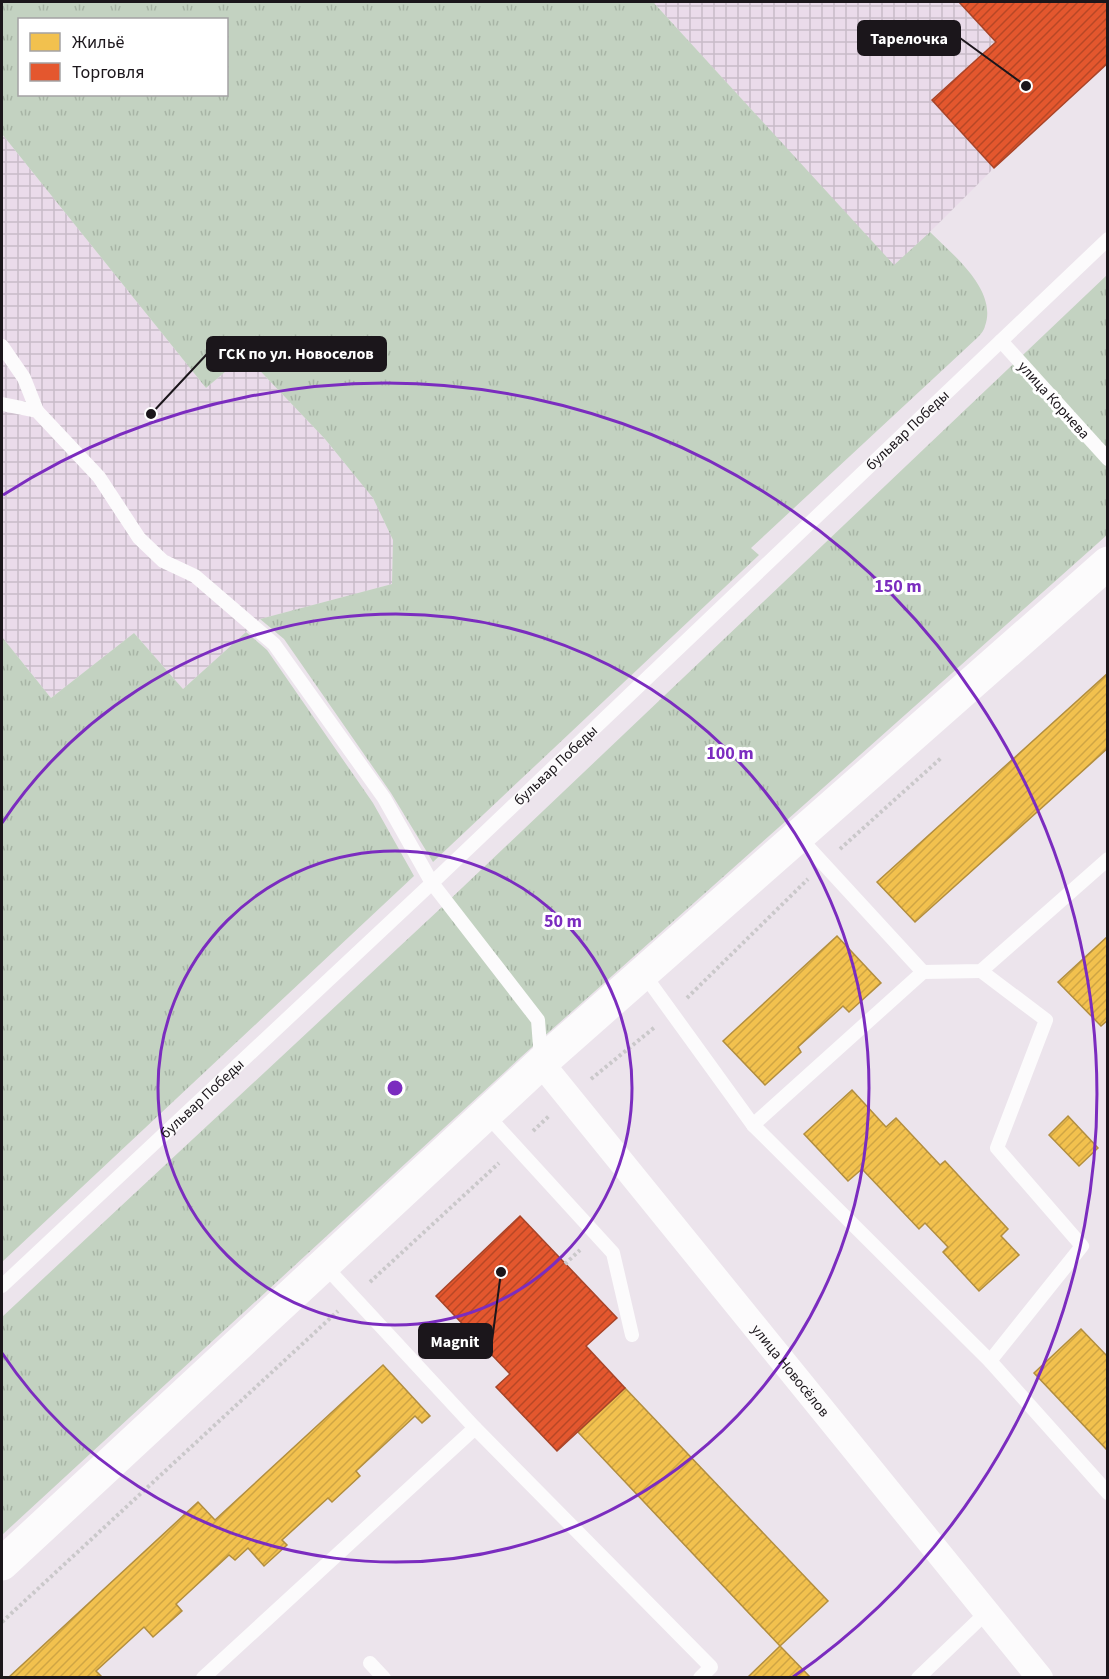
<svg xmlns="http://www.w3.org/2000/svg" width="1109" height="1679" viewBox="0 0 1109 1679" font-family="'Source Sans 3',sans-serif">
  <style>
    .industrial { fill: url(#industrial-grid) }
    .grass { fill: url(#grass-tufts); fill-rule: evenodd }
    .homes { fill: url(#homes-hatch); stroke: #b28e3f; stroke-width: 1.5 }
    .shops { fill: url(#shops-hatch); stroke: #a84428; stroke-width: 1.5 }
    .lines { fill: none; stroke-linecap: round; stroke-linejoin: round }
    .path { stroke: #cac8ca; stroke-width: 4; stroke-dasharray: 3 3; stroke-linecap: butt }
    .lane { stroke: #fcfbfc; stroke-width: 14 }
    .street { stroke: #fcfbfc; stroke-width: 26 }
    .secondary { stroke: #fcfbfc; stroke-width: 33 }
    .ring { fill: none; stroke: #7b2cbf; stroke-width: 3 }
    .labels { text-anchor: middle; stroke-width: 6; stroke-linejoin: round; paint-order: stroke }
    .street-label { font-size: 15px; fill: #1b161b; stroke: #fff }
    .centre { fill: #7b2cbf; stroke: #fff; stroke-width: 3 }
    .ring-label { font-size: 18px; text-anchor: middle; font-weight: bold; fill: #7b2cbf; stroke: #fff; stroke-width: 6; stroke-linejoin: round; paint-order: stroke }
    .leader { fill: none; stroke: #1b161b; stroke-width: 2 }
    .callout-dot { fill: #1b161b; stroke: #fff; stroke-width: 2 }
    .callout { fill: #1b161b; stroke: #1b161b; stroke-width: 2 }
    .callout-label { font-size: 16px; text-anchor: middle; font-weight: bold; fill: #fff }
  </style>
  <defs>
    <pattern id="industrial-grid" width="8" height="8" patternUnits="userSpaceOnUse" patternTransform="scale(1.5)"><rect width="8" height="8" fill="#eadbea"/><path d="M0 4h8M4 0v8" fill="none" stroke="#c8bbc8"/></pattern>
    <pattern id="grass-tufts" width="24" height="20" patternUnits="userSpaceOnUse" patternTransform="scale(1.5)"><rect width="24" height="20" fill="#c3d2c1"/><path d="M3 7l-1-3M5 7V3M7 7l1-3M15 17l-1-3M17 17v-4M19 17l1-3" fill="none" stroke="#a7b4a5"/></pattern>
    <pattern id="homes-hatch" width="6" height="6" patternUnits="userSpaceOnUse" patternTransform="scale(1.5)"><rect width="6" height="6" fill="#f2c14e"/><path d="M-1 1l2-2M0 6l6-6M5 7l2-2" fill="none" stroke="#cfa544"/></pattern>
    <pattern id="shops-hatch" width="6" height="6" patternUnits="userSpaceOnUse" patternTransform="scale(1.5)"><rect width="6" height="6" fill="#e4572e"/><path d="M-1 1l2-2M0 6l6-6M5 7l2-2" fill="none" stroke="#b84726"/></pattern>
  </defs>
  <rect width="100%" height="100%" fill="#ece4ec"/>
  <!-- industrial -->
  <path class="industrial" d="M653,2H1107V63L994,168L936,226L894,266Z
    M2,134L206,388L245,355L325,439L373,498L393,540L392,584L260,619L183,689L134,633L51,698L2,637Z"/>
  <!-- grass -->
  <path class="grass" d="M2,2H653L894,265L930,232C952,254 998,290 985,326C984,331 980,335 977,338L751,548L759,555L433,862L391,793L284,639L260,619L392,584L393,540L373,498L325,439L245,355L206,388L2,134ZM20,20H226V94H20Z
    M1107,275V535L521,1057L2,1535V1317L442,907Z
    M246,632L267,650L373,803L414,876L2,1262V637L51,698L134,633L183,689Z"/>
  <!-- homes -->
  <path class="homes" d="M1108,673V748L915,922L877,882Z
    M837,936L881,983L849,1012L843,1006L798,1047L801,1052L765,1085L723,1041Z
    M1108,936V1020L1101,1026L1058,982Z
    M852,1090L886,1127L896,1118L940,1165L945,1161L1008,1229L1001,1236L1019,1255L979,1291L943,1252L948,1247L925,1223L919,1229L862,1169L848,1181L804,1134Z
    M1068,1116L1098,1148L1079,1166L1049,1135Z
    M1081,1329L1108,1357V1451L1034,1373Z
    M383,1365L430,1416L422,1423L415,1416L356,1471L360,1476L332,1502L328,1498L282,1540L287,1545L264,1566L248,1548L235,1560L229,1555L176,1604L182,1611L153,1637L144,1627L96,1671L101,1676L99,1678H8L198,1502L215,1520Z
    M625,1388L828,1601L780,1646L578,1432Z
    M780,1646L811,1678H747Z"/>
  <!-- shops -->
  <path class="shops" d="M959,2H1108V63L994,168L932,100L996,42Z
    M520,1216L617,1318L586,1346L625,1388L557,1451L496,1387L510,1374L436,1296Z"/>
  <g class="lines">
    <!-- path -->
    <path class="path" d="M840,849L941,758
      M687,998L808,879
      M591,1079L655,1027
      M533,1131L549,1116
      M565,1264L580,1250
      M370,1282L499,1163
      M2,1622L338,1311"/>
    <!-- lane -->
    <g class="lane">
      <path d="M1001,341L1108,459"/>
      <path d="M2,346L24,378L37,411"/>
      <path d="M2,404L37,411L99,477L139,538L163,561L195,576L274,644L384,798L432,883L538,1020L541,1059"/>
      <path d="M798,836L923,972L981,971L1108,859"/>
      <path d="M981,971L1046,1020L997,1148L1082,1246L990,1361"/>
      <path d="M643,973L753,1125L990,1361L1108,1493"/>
      <path d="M486,1114L613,1253L632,1335"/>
      <path d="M753,1125L923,972"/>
      <path d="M324,1265L475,1428"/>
      <path id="s1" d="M2,1286L432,883L1108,239"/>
      <path d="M370,1663L384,1678"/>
      <path d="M203,1678L475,1428L711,1667L700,1678"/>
      <path d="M918,1678L988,1611"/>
    </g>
    <!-- street -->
    <path class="street" id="s2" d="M541,1063L1040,1678"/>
    <!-- secondary -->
    <path class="secondary" d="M2,1564L541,1063L1108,563"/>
  </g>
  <!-- distance rings -->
  <g class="ring">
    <circle cx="395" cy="1088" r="237"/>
    <path d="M2 823A474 474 0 1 1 2 1353"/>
    <path d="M3 495A711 711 0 0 1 793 1677"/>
  </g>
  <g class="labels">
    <!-- street labels -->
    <g class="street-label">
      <text transform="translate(1054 400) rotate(48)" y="5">улица Корнева</text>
      <text dy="5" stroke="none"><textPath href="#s1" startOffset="1246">бульвар Победы</textPath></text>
      <text dy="5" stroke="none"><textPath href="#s1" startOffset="760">бульвар Победы</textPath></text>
      <text dy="5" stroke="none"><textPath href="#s1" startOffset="274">бульвар Победы</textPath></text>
      <text dy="5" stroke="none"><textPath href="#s2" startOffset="396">улица Новосёлов</textPath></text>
    </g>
  </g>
  <circle cx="395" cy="1088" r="9" class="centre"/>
  <g class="ring-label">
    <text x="898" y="592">150 m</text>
    <text x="730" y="759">100 m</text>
    <text x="563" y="927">50 m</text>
  </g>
  <!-- callouts -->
  <path class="leader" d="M1026 86L960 38M151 414L207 354M501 1272L492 1341"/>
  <g class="callout-dot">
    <circle cx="1026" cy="86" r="6"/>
    <circle cx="151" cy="414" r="6"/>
    <circle cx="501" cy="1272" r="6"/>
  </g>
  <g class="callout">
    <rect x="858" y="21" width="102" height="34" rx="6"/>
    <rect x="207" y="337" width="179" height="34" rx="6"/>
    <rect x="419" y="1324" width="73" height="34" rx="6"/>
  </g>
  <g class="callout-label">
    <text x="909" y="44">Тарелочка</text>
    <text x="296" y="359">ГСК по ул. Новоселов</text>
    <text x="455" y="1347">Magnit</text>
  </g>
  <!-- border -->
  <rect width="1109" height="1679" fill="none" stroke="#1b161b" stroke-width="6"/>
  <!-- legend -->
  <rect x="18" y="18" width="210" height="78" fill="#ffffff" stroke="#a4a2a4" stroke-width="1.5"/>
  <rect x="30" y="33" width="30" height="18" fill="#f2c14e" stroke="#a4a2a4" stroke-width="1.5"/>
  <text x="72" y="48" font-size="18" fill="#1b161b">Жильё</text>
  <rect x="30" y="63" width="30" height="18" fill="#e4572e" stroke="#a4a2a4" stroke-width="1.5"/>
  <text x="72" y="78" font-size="18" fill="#1b161b">Торговля</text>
</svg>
